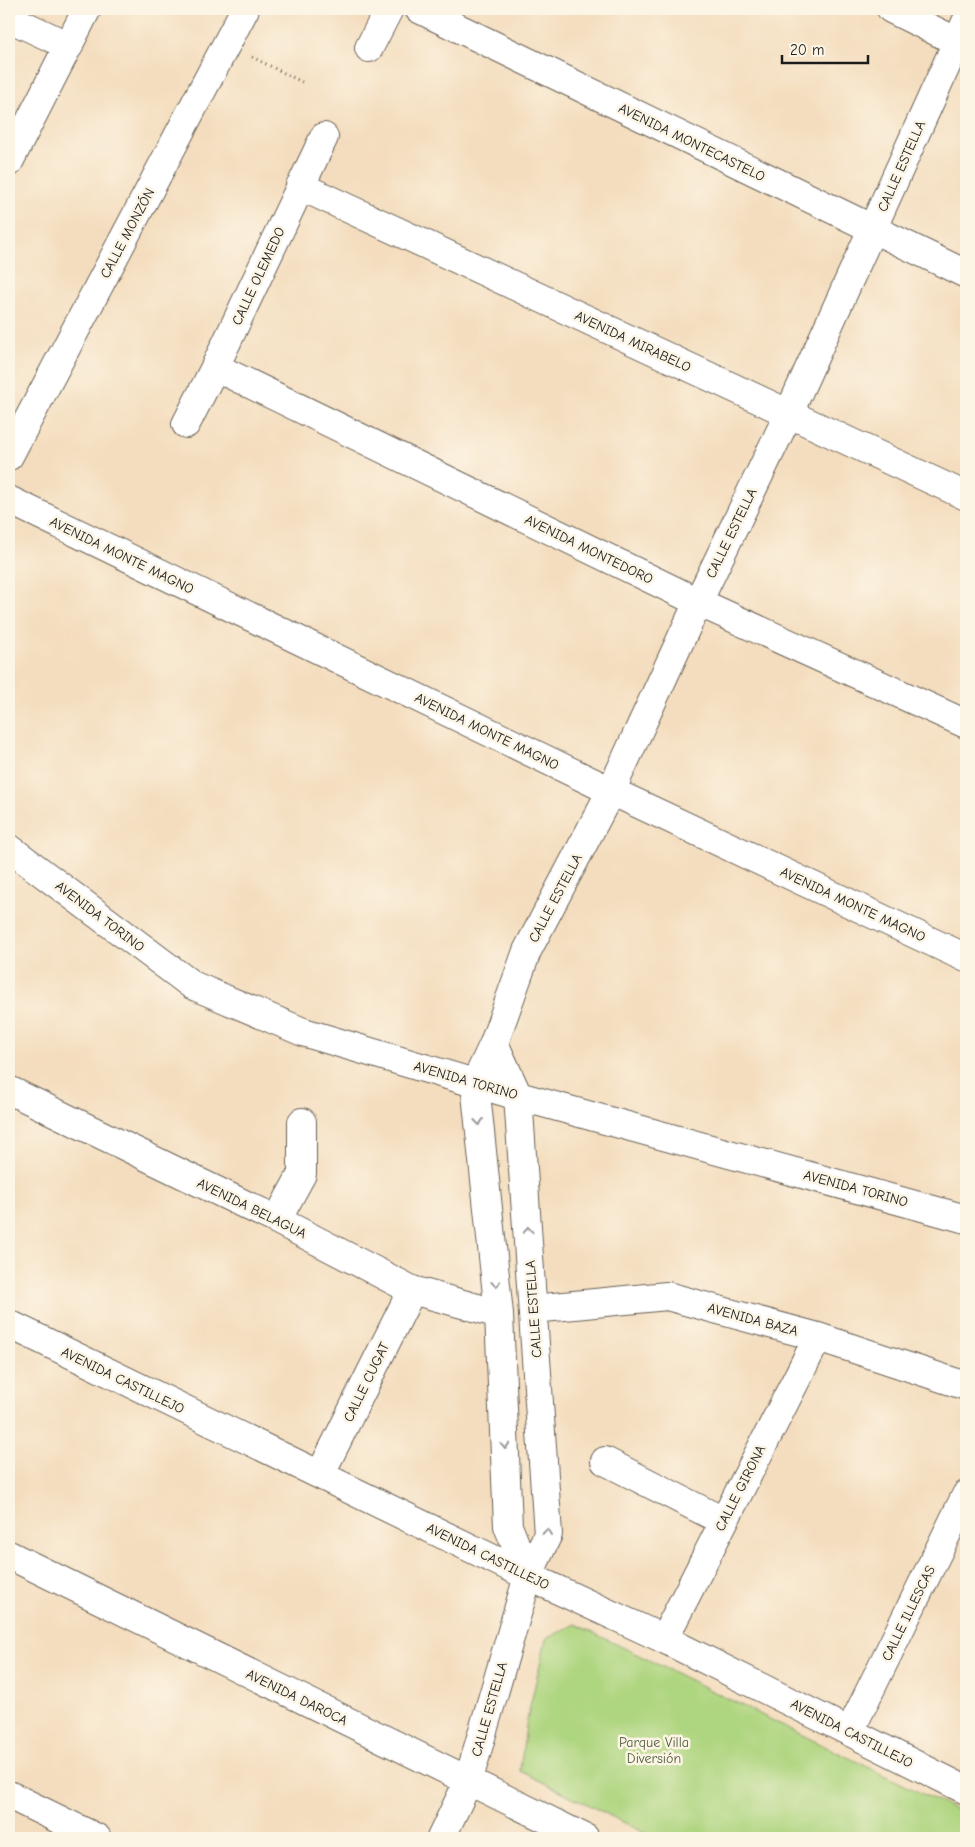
<svg xmlns="http://www.w3.org/2000/svg" width="975" height="1847" viewBox="0 0 975 1847" font-family="'Comic Neue',sans-serif">
  <style>
    .green { fill: #aed57f; stroke: #65784e }
    .lines { fill: none; stroke-linecap: round; stroke-linejoin: round }
    .minor-casing { stroke: #686055; stroke-width: 30 }
    .path { stroke: #686055; stroke-width: 3; stroke-dasharray: 1 4; stroke-linecap: butt }
    .minor { stroke: #fff; stroke-width: 28 }
    .oneway { stroke: #999 }
    .labels { text-anchor: middle; stroke-width: 5; stroke-linejoin: round; paint-order: stroke }
    .street-label { font-size: 14px; fill: #1c1c1c; stroke: #fcf5e5 }
    .park-label { font-size: 14px; fill: #4f5d3f; stroke: #fcf5e5 }
  </style>
  <rect width="100%" height="100%" fill="#fcf5e5"/>
  <filter id="ink" filterUnits="userSpaceOnUse"><feTurbulence type="fractalNoise" baseFrequency=".02" numOctaves="2"/><feDisplacementMap in="SourceGraphic" scale="10" xChannelSelector="R" yChannelSelector="G"/><feConvolveMatrix kernelMatrix="1 2 1 2 8 2 1 2 1" color-interpolation-filters="sRGB"/></filter>
  <filter id="wash" filterUnits="userSpaceOnUse"><feTurbulence type="fractalNoise" baseFrequency=".0096" numOctaves="4" result="noise"/><feDisplacementMap in="SourceGraphic" scale="20" xChannelSelector="R" yChannelSelector="G"/><feGaussianBlur stdDeviation="1.12" result="paint"/><feColorMatrix in="noise" values="0 0 0 0 0 0 0 0 0 0 0 0 0 0 0 0 0 1.4 0 .05"/><feComposite in="paint" operator="in"/></filter>
  <g filter="url(#wash)">
    <rect width="100%" height="100%" fill="#f4ddbe"/>
    <!-- green -->
    <path class="green" d="M575,1624L966,1815V1838H655L520,1771L527,1719L546,1639Z"/>
  </g>
  <g filter="url(#ink)">
    <g class="lines">
      <defs>
        <path id="minor" d="M419,9L966,274
          M891,9L966,46
          M9,18L69,46
          M369,48L389,9
          M9,162L87,9
          M300,186L966,496
          M215,367L698,602L966,724
          M186,424L215,367L324,137
          M9,456L245,9
          M9,500L611,791L966,958
          M9,848L192,985L303,1032L518,1096L966,1219
          M9,1090L277,1220L412,1290L499,1314
          M277,1220L302,1174V1122
          M533,1309L667,1296L818,1337L966,1386
          M9,1324L528,1576L664,1639L966,1790
          M605,1461L723,1521
          M320,1475L412,1290
          M9,1555L585,1838
          M528,1576L508,1526L499,1314L475,1084L494,1043L527,951L611,791L698,602L789,413L966,22
          M664,1639L818,1337
          M850,1731L966,1495
          M9,1795L97,1838
          M441,1838L468,1782L528,1576L548,1534L518,1096L494,1043"/>
      </defs>
      <!-- minor casing -->
      <use href="#minor" class="minor-casing"/>
      <!-- path -->
      <path class="path" d="M252,57L302,82"/>
      <!-- minor -->
      <use href="#minor" class="minor"/>
    </g>
    <!-- one-way arrows -->
    <defs><path id="oneway-chevron" d="M-2-3.5L2.5 0L-2 3.5" fill="none" stroke-width="1.6" stroke-linecap="round" stroke-linejoin="round" transform="scale(1.25)"/></defs>
    <g class="oneway">
      <use href="#oneway-chevron" transform="translate(479 1122) rotate(84)"/>
      <use href="#oneway-chevron" transform="translate(528 1230) rotate(-94)"/>
      <use href="#oneway-chevron" transform="translate(496 1284) rotate(84)"/>
      <use href="#oneway-chevron" transform="translate(505 1446) rotate(88)"/>
      <use href="#oneway-chevron" transform="translate(547 1532) rotate(-83)"/>
    </g>
  </g>
  <g class="labels">
    <!-- street labels -->
    <g class="street-label">
      <text transform="translate(692 142) rotate(26)" y="5">AVENIDA MONTECASTELO</text>
      <text transform="translate(901 166) rotate(-66)" y="5">CALLE ESTELLA</text>
      <text transform="translate(127 233) rotate(-62)" y="5">CALLE MONZÓN</text>
      <text transform="translate(258 276) rotate(-65)" y="5">CALLE OLEMEDO</text>
      <text transform="translate(633 341) rotate(25)" y="5">AVENIDA MIRABELO</text>
      <text transform="translate(731 533) rotate(-64)" y="5">CALLE ESTELLA</text>
      <text transform="translate(589 549) rotate(26)" y="5">AVENIDA MONTEDORO</text>
      <text transform="translate(122 555) rotate(26)" y="5">AVENIDA MONTE MAGNO</text>
      <text transform="translate(487 731) rotate(26)" y="5">AVENIDA MONTE MAGNO</text>
      <text transform="translate(555 898) rotate(-62)" y="5">CALLE ESTELLA</text>
      <text transform="translate(853 904) rotate(25)" y="5">AVENIDA MONTE MAGNO</text>
      <text transform="translate(100 916) rotate(37)" y="5">AVENIDA TORINO</text>
      <text transform="translate(466 1080) rotate(16)" y="5">AVENIDA TORINO</text>
      <text transform="translate(856 1188) rotate(15)" y="5">AVENIDA TORINO</text>
      <text transform="translate(252 1208) rotate(26)" y="5">AVENIDA BELAGUA</text>
      <text transform="translate(533 1309) rotate(-94)" y="5">CALLE ESTELLA</text>
      <text transform="translate(753 1319) rotate(15)" y="5">AVENIDA BAZA</text>
      <text transform="translate(123 1380) rotate(26)" y="5">AVENIDA CASTILLEJO</text>
      <text transform="translate(366 1382) rotate(-64)" y="5">CALLE CUGAT</text>
      <text transform="translate(740 1488) rotate(-63)" y="5">CALLE GIRONA</text>
      <text transform="translate(488 1556) rotate(26)" y="5">AVENIDA CASTILLEJO</text>
      <text transform="translate(908 1613) rotate(-64)" y="5">CALLE ILLESCAS</text>
      <text transform="translate(297 1697) rotate(26)" y="5">AVENIDA DAROCA</text>
      <text transform="translate(489 1709) rotate(-74)" y="5">CALLE ESTELLA</text>
      <text transform="translate(852 1733) rotate(27)" y="5">AVENIDA CASTILLEJO</text>
    </g>
    <!-- park labels -->
    <g class="park-label">
      <text x="654" y="1747">Parque Villa<tspan x="654" dy="16">Diversión</tspan></text>
    </g>
  </g>
  <!-- margin -->
  <rect width="975" height="1847" fill="none" stroke="#fcf5e5" stroke-width="30"/>
  <!-- scale -->
  <path d="M782 55v8h86v-8" fill="none" stroke="#1c1c1c" stroke-width="2.5"/>
  <text x="790" y="55" font-size="15" fill="#1c1c1c" stroke="#fcf5e5" stroke-width="4" paint-order="stroke">20 m</text>
</svg>
